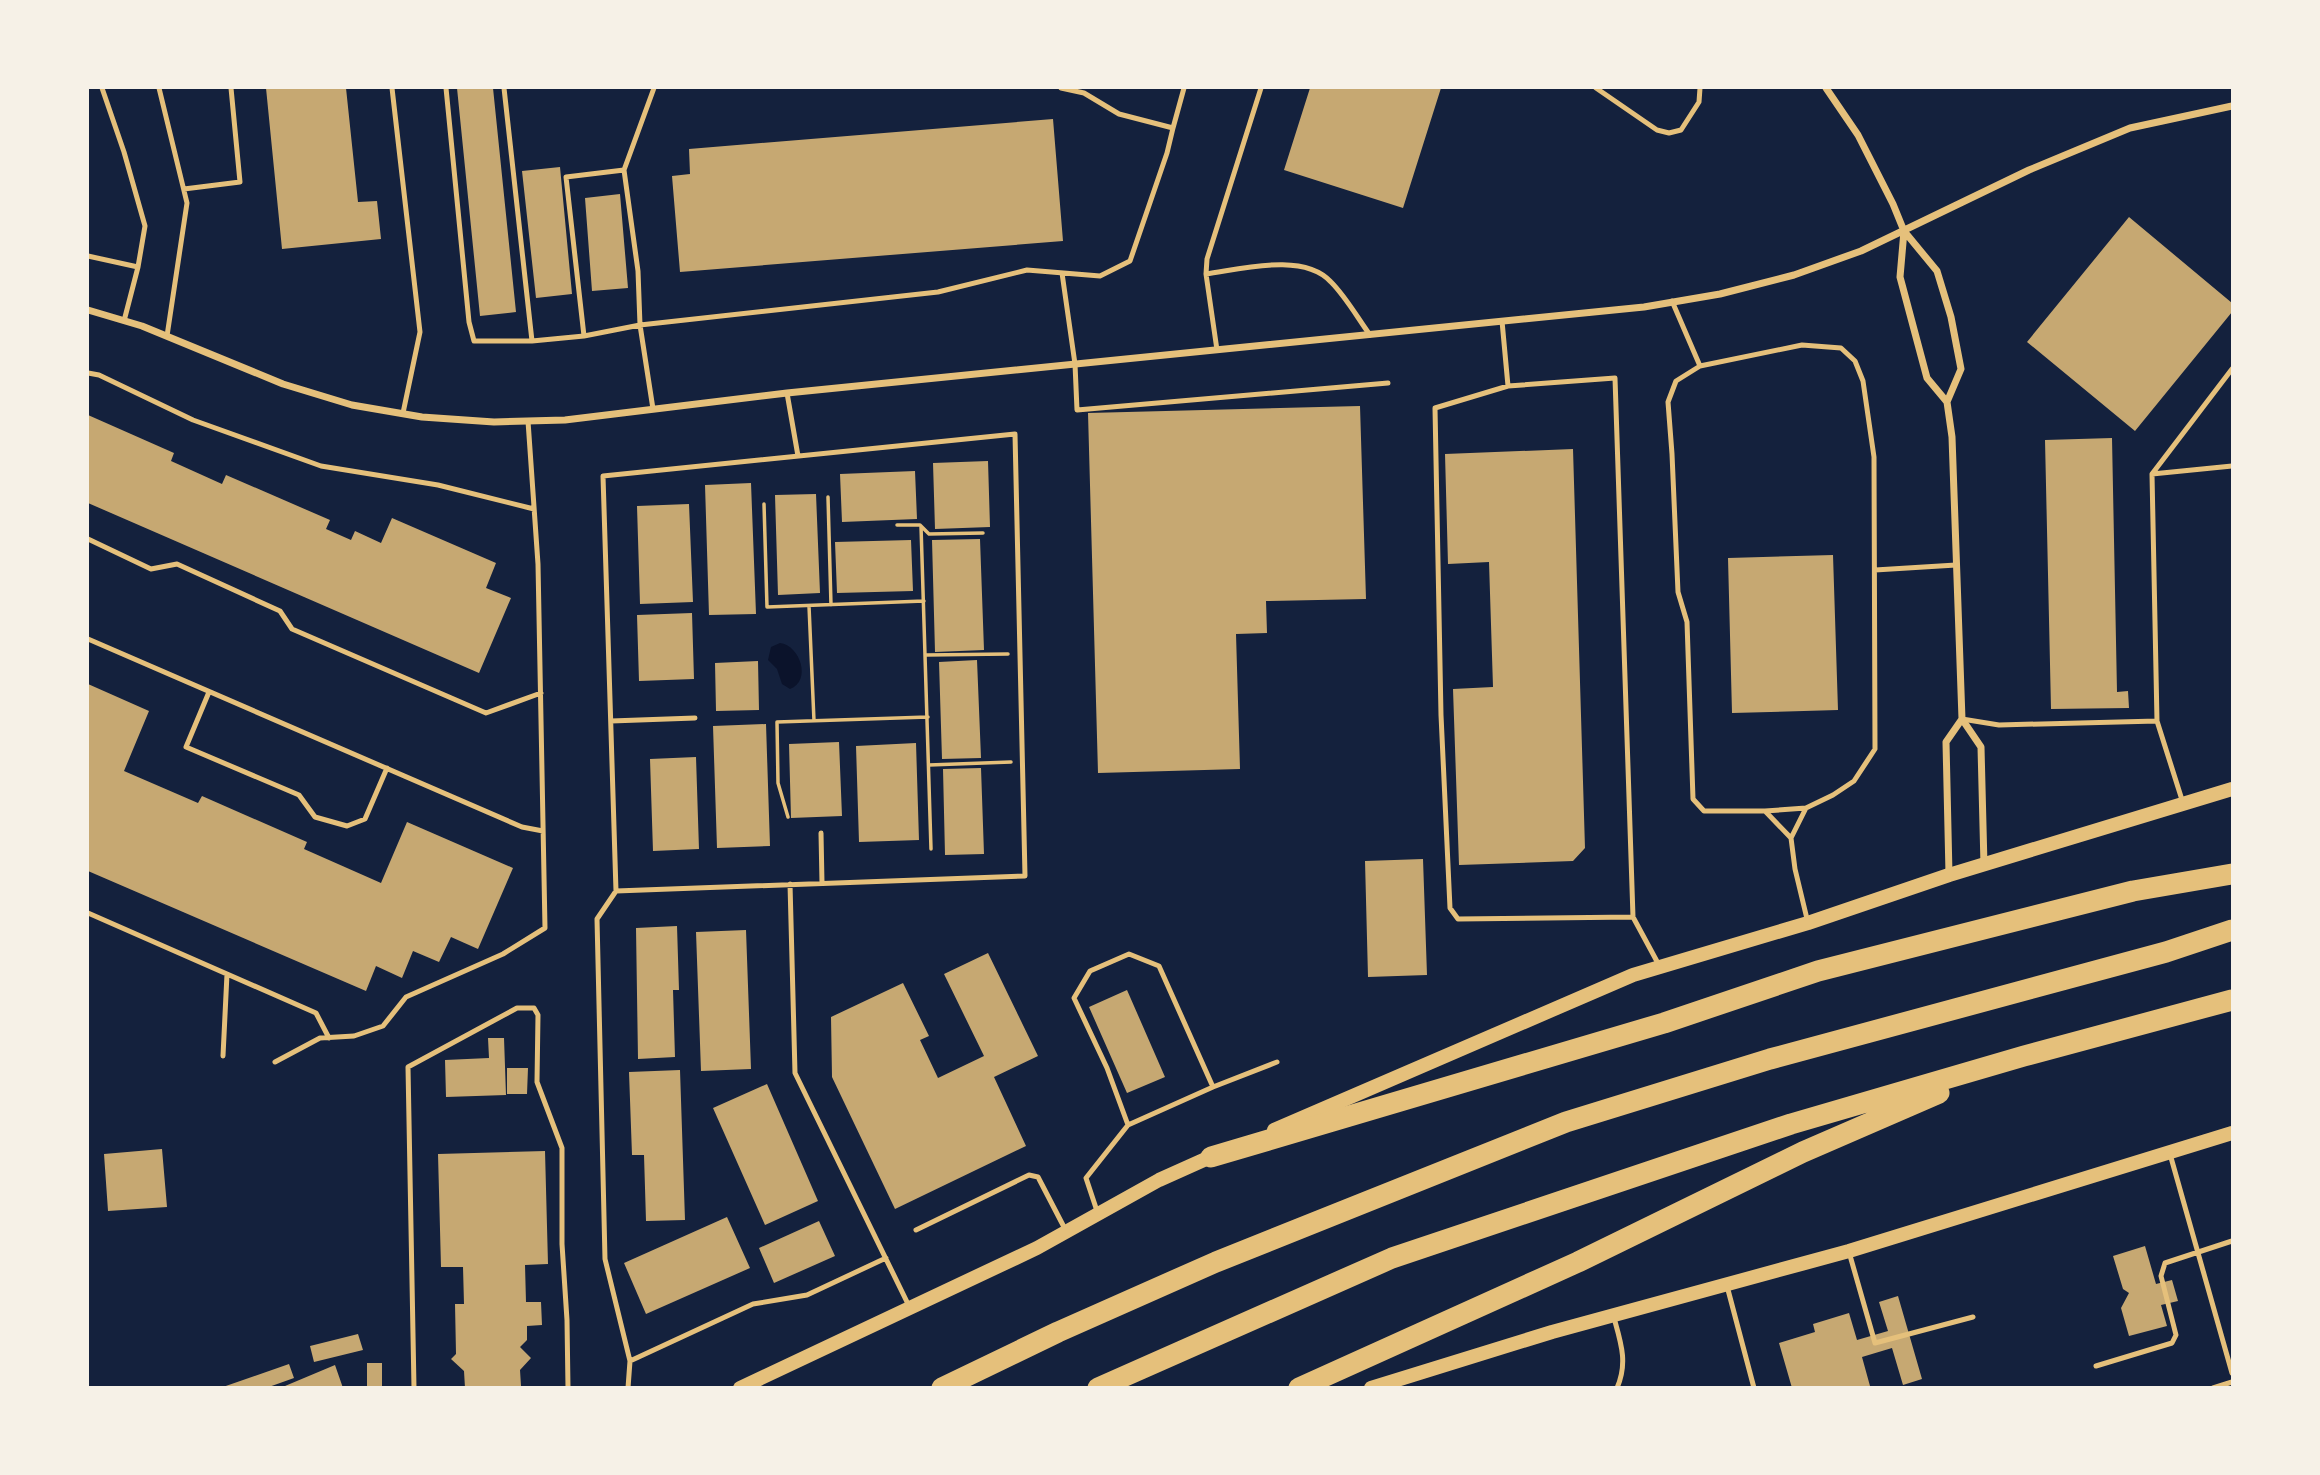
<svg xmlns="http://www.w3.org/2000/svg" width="2320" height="1475" viewBox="0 0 2320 1475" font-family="Raleway,sans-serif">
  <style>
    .water { fill: #0b132b }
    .building { fill: #c6a872 }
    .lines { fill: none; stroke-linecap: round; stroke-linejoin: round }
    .path { stroke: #e5c07b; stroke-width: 3.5 }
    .service { stroke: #e5c07b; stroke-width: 5 }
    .minor { stroke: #e5c07b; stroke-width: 7 }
    .secondary { stroke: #e5c07b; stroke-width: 14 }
    .motorway { stroke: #e5c07b; stroke-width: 21 }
  </style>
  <rect width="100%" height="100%" fill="#14213d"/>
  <!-- water -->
  <path class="water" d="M780,643C800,645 812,681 790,689L782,684L777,669L768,660L771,647Z"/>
  <!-- building -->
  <path class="building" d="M266,88H346L358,202L377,201L381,239L282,249Z
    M457,88H493L516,312L480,316Z
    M1310,88H1441L1403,208L1284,170Z
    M1053,119L1063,241L680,272L672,176L690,174L689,149Z
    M560,167L572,294L536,298L522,171Z
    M620,194L628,288L592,291L585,198Z
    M2129,217L2232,303V312L2135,431L2027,342Z
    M1360,406L1366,599L1266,601L1267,633L1236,634L1240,769L1098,773L1088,413Z
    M88,415L174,453L171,461L222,484L226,475L330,520L326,529L351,540L355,531L381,543L392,518L496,563L486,588L511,598L479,673L88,503Z
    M2112,438L2117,692L2128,691L2129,708L2051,709L2045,440Z
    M1573,449L1585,848L1573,861L1459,865L1453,689L1493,687L1489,562L1448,564L1445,454Z
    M988,461L990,527L935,529L933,463Z
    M915,471L917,519L842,522L840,474Z
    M751,483L756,614L709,615L705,485Z
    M816,494L820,593L778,595L775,495Z
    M689,504L693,602L640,604L637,506Z
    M980,539L984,650L935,652L932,540Z
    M911,540L913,591L837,593L835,542Z
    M1833,555L1838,710L1732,713L1728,558Z
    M692,613L694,679L639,681L637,615Z
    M977,660L981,758L942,759L939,662Z
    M758,661L759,710L716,711L715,663Z
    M88,684L149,711L124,771L198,803L202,796L307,842L304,849L381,883L407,822L513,868L478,949L451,937L439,962L413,951L402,978L376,966L366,991L88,871Z
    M766,724L770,846L717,848L713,726Z
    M839,742L842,816L791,818L789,744Z
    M916,743L919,840L859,842L856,746Z
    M696,757L699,849L653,851L650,759Z
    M981,768L984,854L945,855L943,769Z
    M1423,859L1427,975L1368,977L1365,861Z
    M677,926L679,990H673L675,1057L638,1059L636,928Z
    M746,930L751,1069L701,1071L696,932Z
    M988,953L1038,1056L994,1077L1026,1146L895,1209L832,1077L831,1017L903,983L929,1036L920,1040L938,1078L984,1056L944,974Z
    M1127,990L1165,1077L1127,1093L1089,1007Z
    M488,1038H504L506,1095L446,1097L445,1060L489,1058Z
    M507,1068H528L527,1094H507Z
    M680,1070L685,1220L646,1221L644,1155H632L629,1072Z
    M767,1084L818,1201L765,1225L713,1108Z
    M162,1149L167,1207L108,1211L104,1154Z
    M545,1151L548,1264L525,1265L526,1302H541L542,1325L527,1326V1340L520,1347L531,1358L520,1370L521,1386L465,1388L464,1371L451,1359L456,1354L455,1304H464L463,1267H441L438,1154Z
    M727,1217L750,1268L646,1314L624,1263Z
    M819,1221L835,1256L774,1283L759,1248Z
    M2145,1246L2156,1284L2172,1280L2178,1301L2161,1305L2167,1326L2129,1336L2121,1308L2129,1293L2123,1289L2113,1256Z
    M1898,1296L1922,1379L1903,1385L1892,1348L1862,1357L1870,1386L1792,1388L1779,1343L1815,1332L1813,1324L1849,1313L1857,1340L1888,1331L1879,1302Z
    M358,1334L363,1350L314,1362L310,1346Z
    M367,1363H382V1388H367Z
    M289,1364L294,1378L266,1388H220Z
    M335,1365L343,1388H285V1386Z"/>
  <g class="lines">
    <!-- path -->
    <path class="path" d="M828,497L831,605
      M764,504L767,607L924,601
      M897,525H920L929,534L983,533
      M921,526L931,849
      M809,606L814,721
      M926,655L1008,654
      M929,765L1011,762
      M788,817L778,783L777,722L928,717"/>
    <!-- service -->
    <path class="service" d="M102,88L124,152L145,226L138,267L124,321
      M159,88L187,203L167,336
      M392,88L420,332L403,413
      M446,88L469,322L474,341H532L584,336L566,177L624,170L638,271L640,325L584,336
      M504,88L532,341
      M1596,88L1657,130L1669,133L1681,130L1699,102L1700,88
      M1173,128L1184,88
      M624,170L654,88
      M184,189L240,182L231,88
      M88,256L138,267
      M1062,273L1075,364L1077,410L1388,383
      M1206,274C1242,269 1304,252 1331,282C1346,297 1357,317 1370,335
      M1672,301L1700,366
      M1502,321L1508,386L1615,378L1633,917L1660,967
      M1217,350L1206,274L1207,259L1261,88
      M88,373L99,375L193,420L321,466L438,485L534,509
      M1508,386L1435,408L1441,715L1450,908L1458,919L1633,917
      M787,393L798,456
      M653,409L640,325L938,292L1027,270L1100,276L1130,261L1167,153L1173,128L1119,114L1084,93L1061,88
      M2152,474L2232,466
      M88,539L151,569L177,564L280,611L292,629L486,713L541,693
      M1875,570L1956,565
      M88,639L522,827L543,831
      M209,692L186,747L299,795L315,817L347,826L365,819L387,768
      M1962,719L1999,725L2157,721
      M611,721L695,718
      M2183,803L2157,721L2152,474L2232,369
      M1765,811L1806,808
      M821,833L822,883
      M1791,838L1765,811H1704L1693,799L1687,622L1678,592L1672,454L1668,402L1676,381L1700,366L1802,345L1841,348L1855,361L1863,381L1874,457L1875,749L1854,781L1833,795L1806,808L1791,838L1795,869L1808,923
      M790,884L795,1073L909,1306
      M616,891L1025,876L1015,434L603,476L616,891L597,919L605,1259L630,1361L628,1388
      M88,913L316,1013L329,1038
      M223,1056L227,974
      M275,1062L320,1038L354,1036L383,1026L406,997L503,954L545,928L538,564L528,421
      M1128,1125L1107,1068L1074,998L1090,971L1129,954L1159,966L1213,1087L1277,1062
      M2170,1154L2232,1373
      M1098,1214L1086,1178L1128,1125L1213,1087
      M916,1230L1029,1175L1038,1177L1065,1229
      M1849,1252L1875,1343L1973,1317
      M1727,1286L1754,1388
      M1614,1318C1621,1343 1628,1363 1617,1388
      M630,1361L753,1304L807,1295L886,1258
      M2096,1366L2172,1343L2176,1335L2161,1276L2165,1263L2232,1241
      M414,1388L408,1067L517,1008H534L538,1015L537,1082L562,1148V1244L567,1320L568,1388
      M2213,1388L2232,1382"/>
    <!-- minor -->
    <path class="minor" d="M1826,88L1858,135L1893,204L1904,231L1937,271L1951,317L1961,369L1947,402
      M1904,231L1900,277L1927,378L1947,402L1952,437L1962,719L1981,747L1984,865
      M88,310L142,326L283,384L352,405L422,417L494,422L565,420L787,393L1644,307L1720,294L1794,275L1861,251L2029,170L2130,128L2232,106
      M1949,874L1946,742L1962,719"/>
    <!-- secondary -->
    <path class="secondary" d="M1274,1130L1633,975L1808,923L1949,875L2232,789
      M740,1388L1037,1248L1159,1180L1217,1154
      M1371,1388L1552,1332L1849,1251L2232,1133"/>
    <!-- motorway -->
    <path class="motorway" d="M1211,1157L1664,1023L1818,971L2133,891L2232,874
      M942,1388L1058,1332L1216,1262L1566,1122L1770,1059L2166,952L2232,930
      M1098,1388L1392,1258L1791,1124L2024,1056L2232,1000
      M1299,1388L1578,1262L1803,1152L1939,1093"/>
  </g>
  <!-- border -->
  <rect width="2320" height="1475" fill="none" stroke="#f6f1e7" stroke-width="178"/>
</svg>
